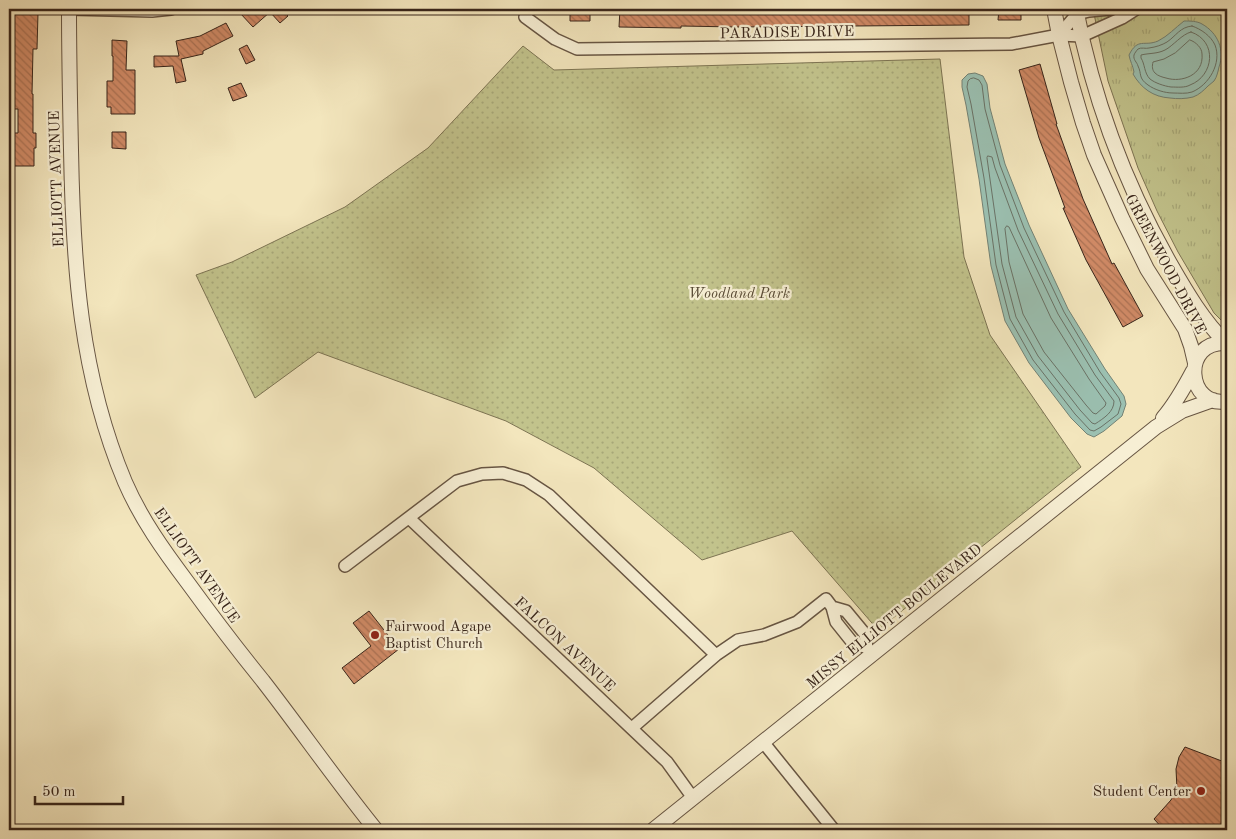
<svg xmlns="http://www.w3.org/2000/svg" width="1236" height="839" viewBox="0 0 1236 839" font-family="'Old Standard TT',serif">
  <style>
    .grass { fill: url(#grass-tufts); stroke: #7d7453 }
    .park { fill: url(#park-dots); stroke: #7d7453 }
    .water { fill: #9bc0b1; stroke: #738275 }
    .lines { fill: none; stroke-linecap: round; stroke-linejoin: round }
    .shore { stroke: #6a7266; stroke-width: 1 }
    .building { fill: url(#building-back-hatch); stroke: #38251a }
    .minor-casing { stroke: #675543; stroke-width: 14 }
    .tertiary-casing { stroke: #675543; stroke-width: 16 }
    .minor { stroke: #f7efd4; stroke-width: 11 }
    .tertiary { stroke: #f7efd4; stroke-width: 14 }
    .poi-dot { fill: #8f2418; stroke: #f7efd4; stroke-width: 2 }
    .labels { text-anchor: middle; stroke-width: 4.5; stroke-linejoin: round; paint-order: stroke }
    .street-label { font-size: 15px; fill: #38251a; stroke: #f7efd4 }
    .park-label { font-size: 15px; font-style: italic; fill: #5a4c36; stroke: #f7efd4 }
    .poi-label { font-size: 15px; fill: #38251a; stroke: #f7efd4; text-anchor: start }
  </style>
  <defs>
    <pattern id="grass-tufts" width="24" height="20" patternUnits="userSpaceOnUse" patternTransform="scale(1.25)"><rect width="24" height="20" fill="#c2c38c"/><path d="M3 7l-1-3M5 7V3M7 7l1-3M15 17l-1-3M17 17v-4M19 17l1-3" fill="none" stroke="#a7a778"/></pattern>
    <pattern id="park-dots" width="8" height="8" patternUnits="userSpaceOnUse" patternTransform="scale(1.25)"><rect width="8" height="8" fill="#c2c38c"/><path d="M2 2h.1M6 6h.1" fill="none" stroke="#a7a778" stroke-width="1.8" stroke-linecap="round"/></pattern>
    <pattern id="building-back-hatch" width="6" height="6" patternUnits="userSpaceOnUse" patternTransform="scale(1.25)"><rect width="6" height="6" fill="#d08a66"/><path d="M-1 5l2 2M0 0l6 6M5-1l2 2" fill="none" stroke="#aa7153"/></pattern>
  </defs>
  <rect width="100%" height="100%" fill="#f3e6bd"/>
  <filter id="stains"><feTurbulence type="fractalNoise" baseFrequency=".004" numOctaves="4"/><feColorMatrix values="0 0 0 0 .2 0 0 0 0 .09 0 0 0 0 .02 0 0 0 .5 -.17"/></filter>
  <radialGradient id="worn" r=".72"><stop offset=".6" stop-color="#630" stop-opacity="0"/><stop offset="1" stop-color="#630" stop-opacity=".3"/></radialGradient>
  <!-- grass -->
  <path class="grass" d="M1093,9H1227V326L1214,313L1178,252L1157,211L1138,168L1108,81Z"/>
  <!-- park -->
  <path class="park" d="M523,46L554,70L940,59L964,257L990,335L1081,467L878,630L792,531L702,560L594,468L506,421L318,352L255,398L196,275L232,262L345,207L428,148Z"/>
  <!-- water -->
  <path class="water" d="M1184,21C1190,21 1197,21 1202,24C1218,33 1225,50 1219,67C1218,71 1217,77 1214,81C1212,83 1210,84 1208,86C1204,90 1199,95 1193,97C1185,99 1177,99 1170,98C1153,97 1141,88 1133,74L1134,72C1133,66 1130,61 1129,55C1138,37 1144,47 1158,41C1168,36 1175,28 1184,21Z
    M975,73L983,76L987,84L990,108L1005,164L1029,225L1068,309L1105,369L1124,396L1126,404L1122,416L1104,431L1094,437L1087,434L1071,418L1029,363L1005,321L991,266L979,179L966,105L962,87V80L968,74Z"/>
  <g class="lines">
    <!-- shore -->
    <path class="shore" d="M1192,26C1201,29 1211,36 1215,45C1222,63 1209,85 1192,92C1186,94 1179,93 1173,93C1165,93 1155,90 1148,85C1138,78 1142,74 1138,66C1137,62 1133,60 1134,55C1134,54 1137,50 1138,49C1141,47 1146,49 1149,48C1156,47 1162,45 1167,42C1176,36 1180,27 1192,26Z
      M1191,32C1218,41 1214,76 1190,85C1185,88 1177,87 1171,87C1164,86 1155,83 1150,79C1144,73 1145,64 1141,58V55C1149,53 1157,54 1165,50C1173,46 1182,34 1191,32Z
      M1190,40C1196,42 1202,48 1202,54C1204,75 1182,83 1166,78C1162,77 1158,76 1155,73C1152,70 1152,66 1153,62L1164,59L1175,53Z
      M974,78L979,80L982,85L985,109L1000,165L1024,228L1064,312L1100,372L1119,398L1121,404L1118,414L1101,427L1094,431L1090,430L1075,414L1033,360L1010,319L996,265L984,178L971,104L967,87L968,81L970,79Z
      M988,156L992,157L995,168L1018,230L1058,314L1095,375L1114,401C1114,412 1104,418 1095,424L1092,423L1080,410L1038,356L1016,317L1002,264L987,158Z
      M1007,226L1009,227L1051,318L1089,379L1106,403L1105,406L1096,414L1093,413L1086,405L1044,352L1023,314L1009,262L1005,229Z"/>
  </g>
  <!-- building -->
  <path class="building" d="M245,9H291L286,14L288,16L280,23L270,12L253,27L240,13Z
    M570,9H590V21H570Z
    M620,9H969V25L736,27L681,26V28L619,27Z
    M999,9H1021V20H998Z
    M9,13H38L37,49H33L32,94H33V133H36V148H34V166H9V133H18V109H13L14,87L9,86V73H12L13,49H9Z
    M226,23L233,36L203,51V54L181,59L186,81L176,83L173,66L154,67V56H179L176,41L200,36Z
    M112,40L127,41L126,70H135V114H111V107H107V81H113V56H112Z
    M247,45L255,60L246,64L239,49Z
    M1040,64L1057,124H1056L1083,199L1112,264L1114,263L1143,316L1123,327L1086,260L1063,208H1065L1039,138L1019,70Z
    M241,83L247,96L233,101L228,88Z
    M112,132H126V149L112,148Z
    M369,611L399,649L354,684L342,668L371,646L353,623Z
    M1185,747L1227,763V830H1164L1154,819L1171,800L1177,789L1176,769L1179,757Z"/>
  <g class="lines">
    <defs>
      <path id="minor" d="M69,9L152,11L171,9
        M529,9L525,17L555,39L577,49L1011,44L1059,35L1082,36L1122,18L1136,9
        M1059,35L1077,14L1089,11L1111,9
        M409,518L667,762L693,798
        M345,566L457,481L482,474L503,473L526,480L549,495L716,655
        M632,728L716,655L738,640L764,635L797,622L826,599L832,607L836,622L852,642L867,648L865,634L846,611L832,607
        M763,742L834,830"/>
      <path id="tertiary" d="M69,9C69,56 70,103 71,150C73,265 80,375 125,482C141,519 164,551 188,583C212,616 237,649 263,681C301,730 337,782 376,830
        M1054,9L1059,35L1071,82L1083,123L1094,155L1122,218L1147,269L1185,329L1191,346L1195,363
        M1076,9C1093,98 1126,186 1171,265C1187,293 1203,320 1226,343
        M1227,343C1180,340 1187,409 1227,401
        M1163,418C1175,404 1184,388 1193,371
        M653,830L1156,427L1182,411L1213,400"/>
    </defs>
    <!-- minor casing -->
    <use href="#minor" class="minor-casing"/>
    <!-- tertiary casing -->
    <use href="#tertiary" class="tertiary-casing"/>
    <!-- minor -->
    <use href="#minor" class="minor"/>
    <!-- tertiary -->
    <use href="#tertiary" class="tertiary"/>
  </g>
  <!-- markers -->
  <g class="poi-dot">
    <circle cx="375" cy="635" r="5"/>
    <circle cx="1201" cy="791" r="5"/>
  </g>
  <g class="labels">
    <!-- street labels -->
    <g class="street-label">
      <text transform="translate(787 32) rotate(-1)" y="5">PARADISE DRIVE</text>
      <text transform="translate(56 179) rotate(-92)" y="5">ELLIOTT AVENUE</text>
      <text transform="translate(1166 264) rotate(62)" y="5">GREENWOOD DRIVE</text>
      <text transform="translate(197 565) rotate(55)" y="5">ELLIOTT AVENUE</text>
      <text transform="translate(894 616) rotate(-39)" y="5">MISSY ELLIOTT BOULEVARD</text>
      <text transform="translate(565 644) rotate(43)" y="5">FALCON AVENUE</text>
    </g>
    <!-- park labels -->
    <g class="park-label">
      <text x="739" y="298">Woodland Park</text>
    </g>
    <!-- poi labels -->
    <g class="poi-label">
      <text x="385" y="631">Fairwood Agape<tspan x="385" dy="17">Baptist Church</tspan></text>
      <text x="1191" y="796" text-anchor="end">Student Center</text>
    </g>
  </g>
  <!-- margin -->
  <rect width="1236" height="839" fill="none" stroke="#f3e6bd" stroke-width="30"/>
  <rect x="10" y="10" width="1216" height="819" fill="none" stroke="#38251a" stroke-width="2.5"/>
  <rect x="15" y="15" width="1206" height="809" fill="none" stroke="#38251a"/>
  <!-- scale -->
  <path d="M35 796v8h88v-8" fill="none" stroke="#38251a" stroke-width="2.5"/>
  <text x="42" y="796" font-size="15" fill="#38251a" stroke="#f7efd4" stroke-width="4" paint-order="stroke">50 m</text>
  <rect width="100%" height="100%" filter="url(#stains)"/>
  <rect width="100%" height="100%" fill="url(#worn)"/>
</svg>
